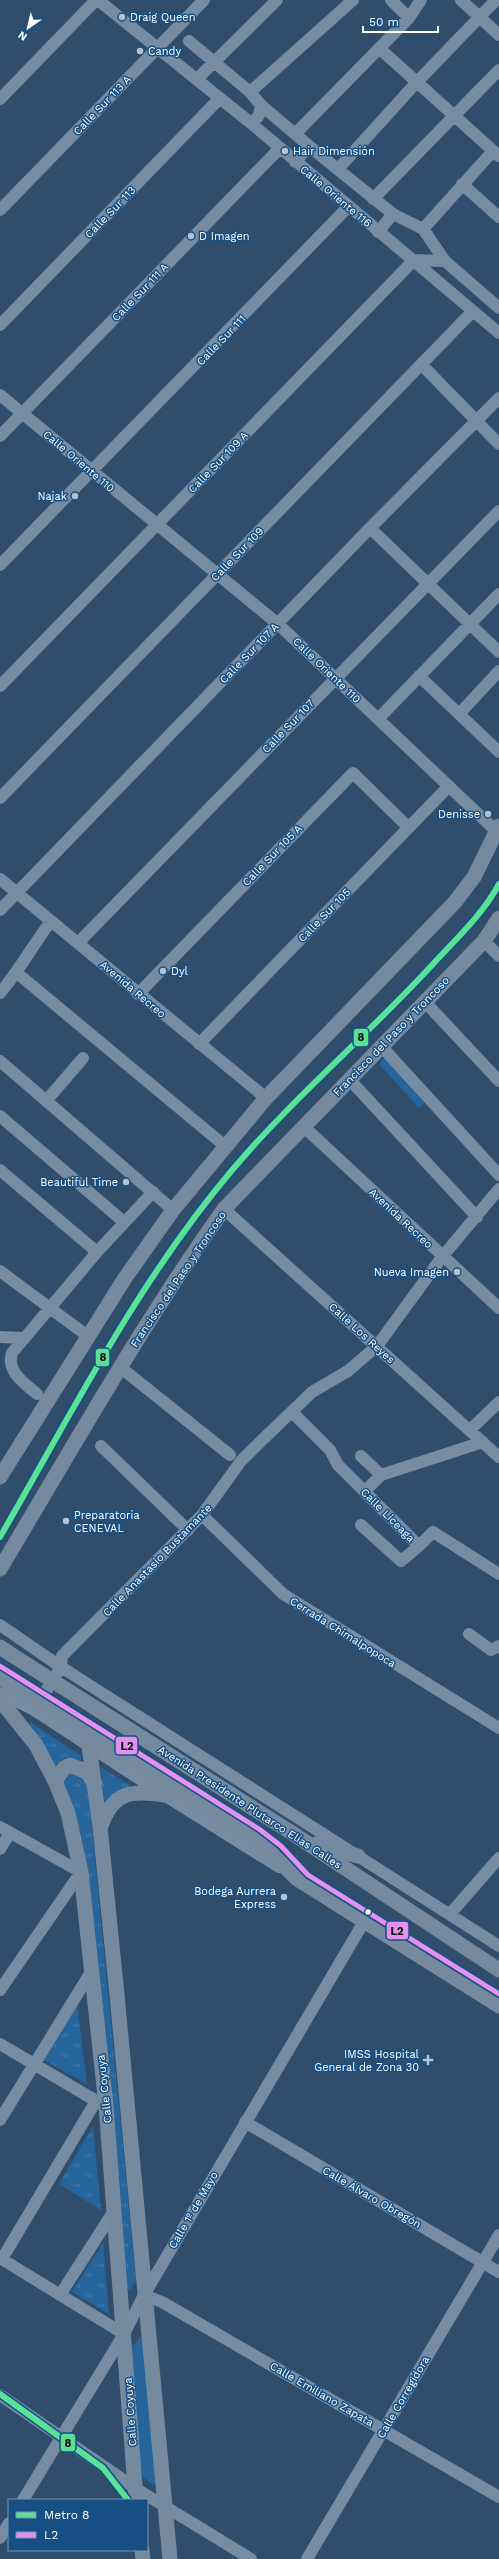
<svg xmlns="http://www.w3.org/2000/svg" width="499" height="2559" viewBox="0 0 499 2559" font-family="'Work Sans',sans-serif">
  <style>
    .grass { fill: url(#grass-tufts) }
    .park { fill: #26649c }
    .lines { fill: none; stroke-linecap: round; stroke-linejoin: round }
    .minor { stroke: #768ca2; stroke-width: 12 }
    .major { stroke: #768a9f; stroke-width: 15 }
    .major-bridge { stroke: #768a9f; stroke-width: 15 }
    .bus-1-casing { stroke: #174f85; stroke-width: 8 }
    .bus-1 { stroke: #e291ed; stroke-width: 5 }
    .metro-1-casing { stroke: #174f85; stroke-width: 9 }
    .metro-1 { stroke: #5ae195; stroke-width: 6 }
    .poi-dot { fill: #b7c1cc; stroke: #174f85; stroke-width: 1.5 }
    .bus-dot { fill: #fff; stroke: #174f85; stroke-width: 1.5 }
    .labels { text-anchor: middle; stroke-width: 3; stroke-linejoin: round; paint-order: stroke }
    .poi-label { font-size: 11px; fill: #fff; stroke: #174f85; text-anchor: start }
    .street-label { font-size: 11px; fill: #fff; stroke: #174f85 }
    .line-badge { stroke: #174f85; stroke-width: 1.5 }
    .pale-badge-label { font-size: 11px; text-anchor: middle; font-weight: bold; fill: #111 }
  </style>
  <defs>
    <pattern id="grass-tufts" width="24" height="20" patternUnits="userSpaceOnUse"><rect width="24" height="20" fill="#26649c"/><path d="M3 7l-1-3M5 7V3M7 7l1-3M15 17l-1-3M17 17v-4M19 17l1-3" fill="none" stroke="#477bab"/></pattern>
  </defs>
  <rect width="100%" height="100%" fill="#304e6c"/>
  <!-- grass -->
  <path class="grass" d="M29,1721L81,1756V1760L66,1757L52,1767Z
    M100,1767L136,1789L105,1804Z
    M71,1769L85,1780L88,1787L136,2281L130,2291L127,2287L62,1778Z
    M77,2004L87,2084L44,2060Z
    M93,2126L101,2210L59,2184Z
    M103,2243L109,2314L72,2292Z"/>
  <!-- park -->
  <path class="park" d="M386,1056L428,1099L419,1108L379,1064Z
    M142,2335L157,2483L153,2485L140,2475L131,2351L133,2345Z"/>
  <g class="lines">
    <!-- minor -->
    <path class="minor" d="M98,0L252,124L499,333
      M391,0L409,18
      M461,0L499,35
      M189,41L250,92L261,105L259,115L252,124
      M379,48L499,156
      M197,79L277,0
      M250,92L353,0
      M0,99L96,0
      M261,105L309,146
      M295,134L409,18L421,0
      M295,162L309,146L393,214L378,232
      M338,169L416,83L496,0
      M462,184L499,217
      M373,199L499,70
      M0,210L204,0
      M393,214L423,229L493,151
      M423,229L445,261L499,308
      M0,325L220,98
      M422,365L499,444
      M0,395L278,624L497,832
      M0,436L280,148
      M370,528L499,652
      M0,565L349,206
      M419,676L499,752
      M0,686L414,260L445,261
      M459,714L499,671
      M378,719L499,594
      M0,798L473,311
      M0,879L266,1098
      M0,910L370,528L499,398
      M484,941L499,956
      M78,943L499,511
      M17,973L225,1146
      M0,993C19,971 33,945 51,921
      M138,994L353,773L408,827
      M425,1002L499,1081
      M199,1044L449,786
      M382,1047L499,1175
      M0,1061L173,1210
      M349,1079L477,1217
      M46,1101L83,1058
      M0,1116L124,1222
      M303,1126L499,1308
      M0,1170L97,1252
      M224,1209L499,1457
      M0,1271L89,1337
      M0,1337L22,1338
      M120,1367L230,1455
      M37,1394C24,1383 6,1371 12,1353L97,1252L153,1192
      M292,1412L330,1450L338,1465L419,1546L433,1532L499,1574
      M470,1430L499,1402
      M101,1446L188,1530
      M361,1456L381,1475
      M365,1491L381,1475L483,1442
      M202,1515L283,1594L499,1728
      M361,1525L401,1561L419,1546
      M0,1625L61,1667L499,1946
      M469,1634L491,1650L499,1646
      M0,1693L34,1710L164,1795L279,1867
      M34,1710L61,1667L62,1656L202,1515L241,1461L256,1446L312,1392L348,1371L377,1346L442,1257L499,1189
      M0,1827L81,1872L0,1990
      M0,1849L10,1833
      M450,1914L499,1858
      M0,2044L103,2105
      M0,2120L91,1972
      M245,2122L499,2272
      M0,2258L124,2334
      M2,2259L96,2101
      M60,2295L114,2211
      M144,2295L162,2302L499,2497
      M0,2395L135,2488L251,2559
      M23,2500L124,2334L144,2295L365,1920
      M0,2538L9,2523
      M307,2559L499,2235"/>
    <!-- major -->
    <path class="major" d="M0,1477L125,1278L173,1210L266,1098L455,902L474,877L499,826
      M0,1569C73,1447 142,1324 224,1209L484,941L499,918
      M0,1647L12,1655
      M0,1700L36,1745L55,1781L68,1813L81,1872L106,2106L136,2500
      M89,1746L100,1827L117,1995L170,2559
      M55,1781L64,1768L70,1765L87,1772L95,1784
      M101,1826C113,1792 130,1790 164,1795
      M289,1831L499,1970
      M262,1844L297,1879L499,2006
      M316,1844L358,1856
      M142,2550L143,2559"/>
    <!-- major-bridge -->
    <path class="major-bridge" d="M12,1655L289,1831
      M0,1677L262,1844"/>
    <defs>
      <path id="bus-1" d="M0,1666L259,1829L281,1846L308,1875L499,1994"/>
    </defs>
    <!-- bus-1 casing -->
    <use href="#bus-1" class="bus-1-casing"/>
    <!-- bus-1 -->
    <use href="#bus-1" class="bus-1"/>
    <defs>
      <path id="metro-1" d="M0,1537C73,1411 138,1281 233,1169C295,1096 369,1034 433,964C456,939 483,914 499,884
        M0,2394L103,2468L128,2500"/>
    </defs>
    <!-- metro-1 casing -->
    <use href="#metro-1" class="metro-1-casing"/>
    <!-- metro-1 -->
    <use href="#metro-1" class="metro-1"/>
  </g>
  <!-- markers -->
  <g class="poi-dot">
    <circle cx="122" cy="17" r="4"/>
    <circle cx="140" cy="51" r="4"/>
    <circle cx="285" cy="151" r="4"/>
    <circle cx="191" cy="236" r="4"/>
    <circle cx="75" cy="496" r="4"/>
    <circle cx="488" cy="814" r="4"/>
    <circle cx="163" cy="971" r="4"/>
    <circle cx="126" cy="1182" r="4"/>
    <circle cx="457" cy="1272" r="4"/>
    <circle cx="66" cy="1521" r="4"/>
    <circle cx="284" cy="1897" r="4"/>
    <path d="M426 2054h4v4h4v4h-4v4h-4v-4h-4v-4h4z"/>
  </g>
  <circle class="bus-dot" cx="368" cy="1912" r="3.5"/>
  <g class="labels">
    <!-- poi labels -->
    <g class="poi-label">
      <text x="130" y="21">Draig Queen</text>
      <text x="148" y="55">Candy</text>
      <text x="293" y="155">Hair Dimensión</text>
      <text x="199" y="240">D Imagen</text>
      <text x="67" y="500" text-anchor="end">Najak</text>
      <text x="480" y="818" text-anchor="end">Denisse</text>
      <text x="171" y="975">Dyl</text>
      <text x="118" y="1186" text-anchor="end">Beautiful Time</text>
      <text x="449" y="1276" text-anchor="end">Nueva Imagen</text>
      <text x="74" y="1519">Preparatoria<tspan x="74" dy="13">CENEVAL</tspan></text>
      <text x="276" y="1895" text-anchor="end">Bodega Aurrera<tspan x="276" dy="13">Express</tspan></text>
      <text x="419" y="2058" text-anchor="end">IMSS Hospital<tspan x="419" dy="13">General de Zona 30</tspan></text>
    </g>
    <!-- street labels -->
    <g class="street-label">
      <text transform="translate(102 105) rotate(-46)" y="4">Calle Sur 113 A</text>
      <text transform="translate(336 196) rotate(40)" y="4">Calle Oriente 116</text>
      <text transform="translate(110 212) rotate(-46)" y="4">Calle Sur 113</text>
      <text transform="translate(140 292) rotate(-46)" y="4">Calle Sur 111 A</text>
      <text transform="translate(221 340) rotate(-46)" y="4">Calle Sur 111</text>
      <text transform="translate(79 461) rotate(40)" y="4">Calle Oriente 110</text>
      <text transform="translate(218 462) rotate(-46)" y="4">Calle Sur 109 A</text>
      <text transform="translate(237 554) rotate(-46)" y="4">Calle Sur 109</text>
      <text transform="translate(249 653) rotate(-46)" y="4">Calle Sur 107 A</text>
      <text transform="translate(327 670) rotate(44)" y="4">Calle Oriente 110</text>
      <text transform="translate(288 726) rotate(-46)" y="4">Calle Sur 107</text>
      <text transform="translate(272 855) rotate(-46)" y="4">Calle Sur 105 A</text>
      <text transform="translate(324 915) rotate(-46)" y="4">Calle Sur 105</text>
      <text transform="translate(133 989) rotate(40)" y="4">Avenida Recreo</text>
      <text transform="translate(391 1036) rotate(-46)" y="4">Francisco del Paso y Troncoso</text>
      <text transform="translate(401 1218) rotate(43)" y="4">Avenida Recreo</text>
      <text transform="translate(178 1279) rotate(-56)" y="4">Francisco del Paso y Troncoso</text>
      <text transform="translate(362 1333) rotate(42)" y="4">Calle Los Reyes</text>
      <text transform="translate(388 1515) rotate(45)" y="4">Calle Liceaga</text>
      <text transform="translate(157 1560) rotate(-46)" y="4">Calle Anastasio Bustamante</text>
      <text transform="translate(343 1632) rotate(32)" y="4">Cerrada Chimalpopoca</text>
      <text transform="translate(250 1807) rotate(33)" y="4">Avenida Presidente Plutarco Elías Calles</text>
      <text transform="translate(104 2089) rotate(-96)" y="4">Calle Coyuya</text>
      <text transform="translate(372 2197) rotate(30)" y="4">Calle Álvaro Obregón</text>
      <text transform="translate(193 2210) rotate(-60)" y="4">Calle 1º de Mayo</text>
      <text transform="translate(322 2394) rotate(30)" y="4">Calle Emiliano Zapata</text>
      <text transform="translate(403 2397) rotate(-60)" y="4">Calle Corregidora</text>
      <text transform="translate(130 2412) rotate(-94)" y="4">Calle Coyuya</text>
    </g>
  </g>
  <g class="line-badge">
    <rect x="353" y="1028" width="16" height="19" rx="4" fill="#5ae195"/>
    <rect x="95" y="1348" width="15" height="19" rx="4" fill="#5ae195"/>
    <rect x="115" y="1736" width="23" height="19" rx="4" fill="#e291ed"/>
    <rect x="386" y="1921" width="23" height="19" rx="4" fill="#e291ed"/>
    <rect x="60" y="2433" width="16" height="19" rx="4" fill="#5ae195"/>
  </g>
  <g class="pale-badge-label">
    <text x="361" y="1041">8</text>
    <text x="103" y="1361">8</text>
    <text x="127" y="1750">L2</text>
    <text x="397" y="1935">L2</text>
    <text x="68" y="2447">8</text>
  </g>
  <!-- legend -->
  <rect x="8" y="2499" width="140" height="52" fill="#174f85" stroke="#7495b6"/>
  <rect x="16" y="2512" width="20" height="6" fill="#5ae195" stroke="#7495b6"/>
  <text x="44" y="2519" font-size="12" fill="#ffffff">Metro 8</text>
  <rect x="16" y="2532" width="20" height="6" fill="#e291ed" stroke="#7495b6"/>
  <text x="44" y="2539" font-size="12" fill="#ffffff">L2</text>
  <!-- north arrow -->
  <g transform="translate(28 28) rotate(214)" stroke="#174f85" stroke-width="3" paint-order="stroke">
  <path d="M0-3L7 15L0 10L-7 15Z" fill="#ffffff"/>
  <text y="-6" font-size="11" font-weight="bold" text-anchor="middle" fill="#ffffff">N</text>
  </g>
  <!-- scale -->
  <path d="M363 26v6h75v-6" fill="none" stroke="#ffffff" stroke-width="2"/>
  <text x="369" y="26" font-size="12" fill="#ffffff" stroke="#174f85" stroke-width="3" paint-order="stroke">50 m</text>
</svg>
